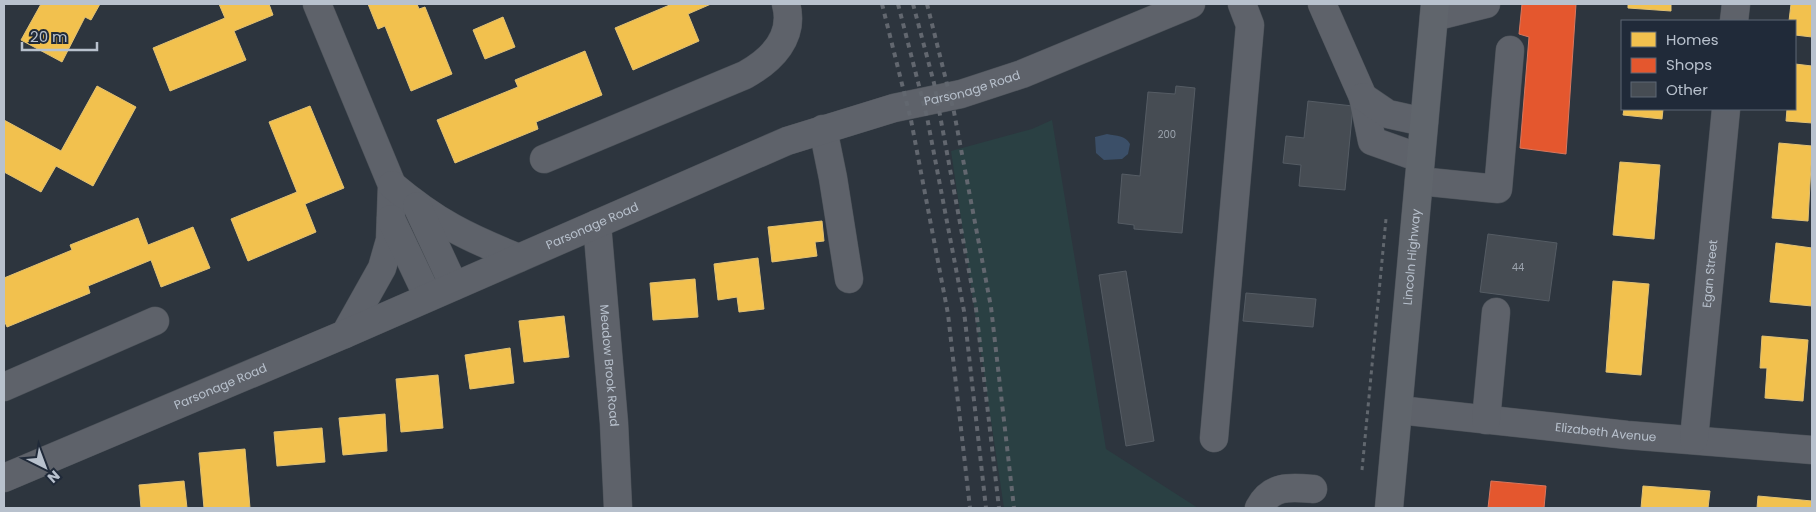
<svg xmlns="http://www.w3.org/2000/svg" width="1816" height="512" viewBox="0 0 1816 512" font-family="Poppins,sans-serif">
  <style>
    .green { fill: #2a4043 }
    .water { fill: #3b4f68 }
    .homes { fill: #f2c14e; stroke: #e1c174 }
    .shops { fill: #e4572e; stroke: #d7775e }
    .building { fill: #464c53; stroke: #555c64 }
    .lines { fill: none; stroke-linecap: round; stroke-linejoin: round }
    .minor-casing { stroke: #4b5158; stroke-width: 29 }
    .major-casing { stroke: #4b5159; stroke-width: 29 }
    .path { stroke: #61676e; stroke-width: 3; stroke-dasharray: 4 4; stroke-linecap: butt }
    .minor { stroke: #5e626a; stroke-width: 28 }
    .major { stroke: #60656c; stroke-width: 28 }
    .rail { stroke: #62676f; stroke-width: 4; stroke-dasharray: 5 5; stroke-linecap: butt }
    .labels { text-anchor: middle; stroke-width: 5; stroke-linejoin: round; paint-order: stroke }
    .number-label { font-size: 10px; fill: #9ca4ae }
    .street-label { font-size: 12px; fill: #b8c1cd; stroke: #202a39 }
  </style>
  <rect width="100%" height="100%" fill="#2d353e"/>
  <!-- green -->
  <path class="green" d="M1052,120L1106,449L1198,508H1004L951,151L1032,129Z"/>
  <!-- water -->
  <path class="water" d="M1107,134C1117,136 1125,135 1130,144L1128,154L1122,159L1104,160L1096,153L1095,137Z"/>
  <!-- homes -->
  <path class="homes" d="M41,4H100L91,20L85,17L62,62L21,40Z
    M219,4H269L273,15L234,31L246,60L170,91L153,48L225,18Z
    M368,4H417L419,9L425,7L452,74L411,91L385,26L378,29Z
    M672,4H711L688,14L699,41L633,70L615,28Z
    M1628,4H1671V11L1628,8Z
    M1791,4H1812V37L1795,35V21H1789Z
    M503,17L515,47L485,59L473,30Z
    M585,51L602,95L536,122L538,129L455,163L437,120L518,87L515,80Z
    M1795,64L1812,66V123L1786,121L1787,109H1795Z
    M97,86L136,107L93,186L56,166L41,192L4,172V120L61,151Z
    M310,106L344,188L305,204L316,232L248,261L231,219L297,192L269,122Z
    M1624,109H1663L1662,119L1623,115Z
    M1779,143L1812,146L1808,221L1772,218Z
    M1620,162L1660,165L1654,239L1613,235Z
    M138,218L148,245L193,227L210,268L161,287L151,260L88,286L90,293L7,327L4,320V278L72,250L70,245Z
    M822,221L824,241L815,242L817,256L772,262L768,227Z
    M1776,243L1812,248V306L1770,302Z
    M758,258L764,309L739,312L737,297L718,300L714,264Z
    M695,279L698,317L653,320L650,283Z
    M1613,281L1649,284L1641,375L1606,372Z
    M564,316L569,357L524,362L519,321Z
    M1762,336L1808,340L1803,401L1765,398L1767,368H1760Z
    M510,348L514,383L470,389L465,355Z
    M438,375L443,428L401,432L396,379Z
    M385,414L387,451L343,455L339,418Z
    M322,428L325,462L277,466L274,432Z
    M245,449L250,508H204L199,453Z
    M184,481L187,508H141L139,485Z
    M1643,486L1710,491L1708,508H1641Z
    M1758,496L1812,501V508H1757Z"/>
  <!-- shops -->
  <path class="shops" d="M1522,4H1576L1566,154L1520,148L1529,37L1519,34Z
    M1491,481L1546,486L1544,508H1488Z"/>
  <!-- building -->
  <path class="building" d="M1176,86L1195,88L1182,233L1134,229V225L1118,223L1122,174L1140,176L1148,92L1175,94Z
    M1308,101L1353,106L1345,190L1299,186L1301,165L1283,163L1286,136L1304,138Z
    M1488,234L1557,243L1549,301L1480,292Z
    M1126,271L1154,441L1126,446L1099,275Z
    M1246,293L1316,299L1313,327L1243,321Z"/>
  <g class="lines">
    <defs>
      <g id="minor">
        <path d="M317,4L392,185L390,240L382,268L345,334"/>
        <path d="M1322,4L1363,97L1372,141L1420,158"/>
        <path d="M1434,17L1486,4"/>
        <path d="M1734,21L1736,4"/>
        <path d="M1363,97L1388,114L1424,122"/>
        <path d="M823,129L833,178L849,279"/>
        <path d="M544,159L745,75C772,60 795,37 786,4"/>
        <path d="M1419,181L1498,189L1510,50"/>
        <path d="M392,185C436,222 466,237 519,258"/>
        <path d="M417,206L454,286"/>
        <path d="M391,219L428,297"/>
        <path id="s1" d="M597,224L614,423L618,508"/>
        <path d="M4,387L155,321"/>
        <path id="s2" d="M1399,410L1627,435L1812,450"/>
        <path d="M1486,420L1496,312"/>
        <path d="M1214,438L1250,25L1242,4"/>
        <path id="s3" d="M1694,439L1726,109"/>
        <path id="s4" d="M4,478L345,334L787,141L894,108L961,94L1022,74L1191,4"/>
        <path d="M1259,508C1271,485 1290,487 1313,489"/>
      </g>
      <g id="major">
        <path id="s5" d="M1389,508L1435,4"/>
      </g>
    </defs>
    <!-- minor casing -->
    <use href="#minor" class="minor-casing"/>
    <!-- major casing -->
    <use href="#major" class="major-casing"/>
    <!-- path -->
    <path class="path" d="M1362,470L1386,219"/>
    <!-- minor -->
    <use href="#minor" class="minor"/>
    <!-- major -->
    <use href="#major" class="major"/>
    <!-- rail -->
    <path class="rail" d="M882,4L911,120L948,314L970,508
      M898,4L927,117L964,311L986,508
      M913,4L934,83L976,309L999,508
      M927,4L954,112L991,307L1014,508"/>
  </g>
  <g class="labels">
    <!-- number labels -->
    <g class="number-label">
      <text x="1167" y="138">200</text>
      <text x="1518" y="271">44</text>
    </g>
    <!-- street labels -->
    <g class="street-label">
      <text dy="4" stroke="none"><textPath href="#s4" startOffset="1045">Parsonage Road</textPath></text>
      <text dy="4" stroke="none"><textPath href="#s4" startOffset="640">Parsonage Road</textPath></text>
      <text dy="4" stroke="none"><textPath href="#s5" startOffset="252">Lincoln Highway</textPath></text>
      <text dy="4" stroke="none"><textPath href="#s3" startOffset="166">Egan Street</textPath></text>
      <text dy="4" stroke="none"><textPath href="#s1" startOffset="142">Meadow Brook Road</textPath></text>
      <text dy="4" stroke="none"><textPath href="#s4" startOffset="235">Parsonage Road</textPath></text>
      <text dy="4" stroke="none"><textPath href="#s2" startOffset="208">Elizabeth Avenue</textPath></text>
    </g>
  </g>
  <!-- border -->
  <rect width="1816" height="512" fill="none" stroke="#b8c1cd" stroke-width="10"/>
  <!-- legend -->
  <rect x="1621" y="20" width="175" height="90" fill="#202a39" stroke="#5d6674"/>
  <rect x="1631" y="32" width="25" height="15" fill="#f2c14e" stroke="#5d6674"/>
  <text x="1666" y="45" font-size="15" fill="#b8c1cd">Homes</text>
  <rect x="1631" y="58" width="25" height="15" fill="#e4572e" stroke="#5d6674"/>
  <text x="1666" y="70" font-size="15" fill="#b8c1cd">Shops</text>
  <rect x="1631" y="82" width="25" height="15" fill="#464c53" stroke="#5d6674"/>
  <text x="1666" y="95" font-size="15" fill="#b8c1cd">Other</text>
  <!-- north arrow -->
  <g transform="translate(45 467) rotate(138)" stroke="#202a39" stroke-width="4" paint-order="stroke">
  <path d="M0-4L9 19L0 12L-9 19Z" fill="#b8c1cd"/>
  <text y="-8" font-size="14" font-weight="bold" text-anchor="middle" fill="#b8c1cd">N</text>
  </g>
  <!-- scale -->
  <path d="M22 42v8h75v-8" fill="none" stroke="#b8c1cd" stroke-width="2.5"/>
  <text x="30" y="42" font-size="15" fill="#b8c1cd" stroke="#202a39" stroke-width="4" paint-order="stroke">20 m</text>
</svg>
